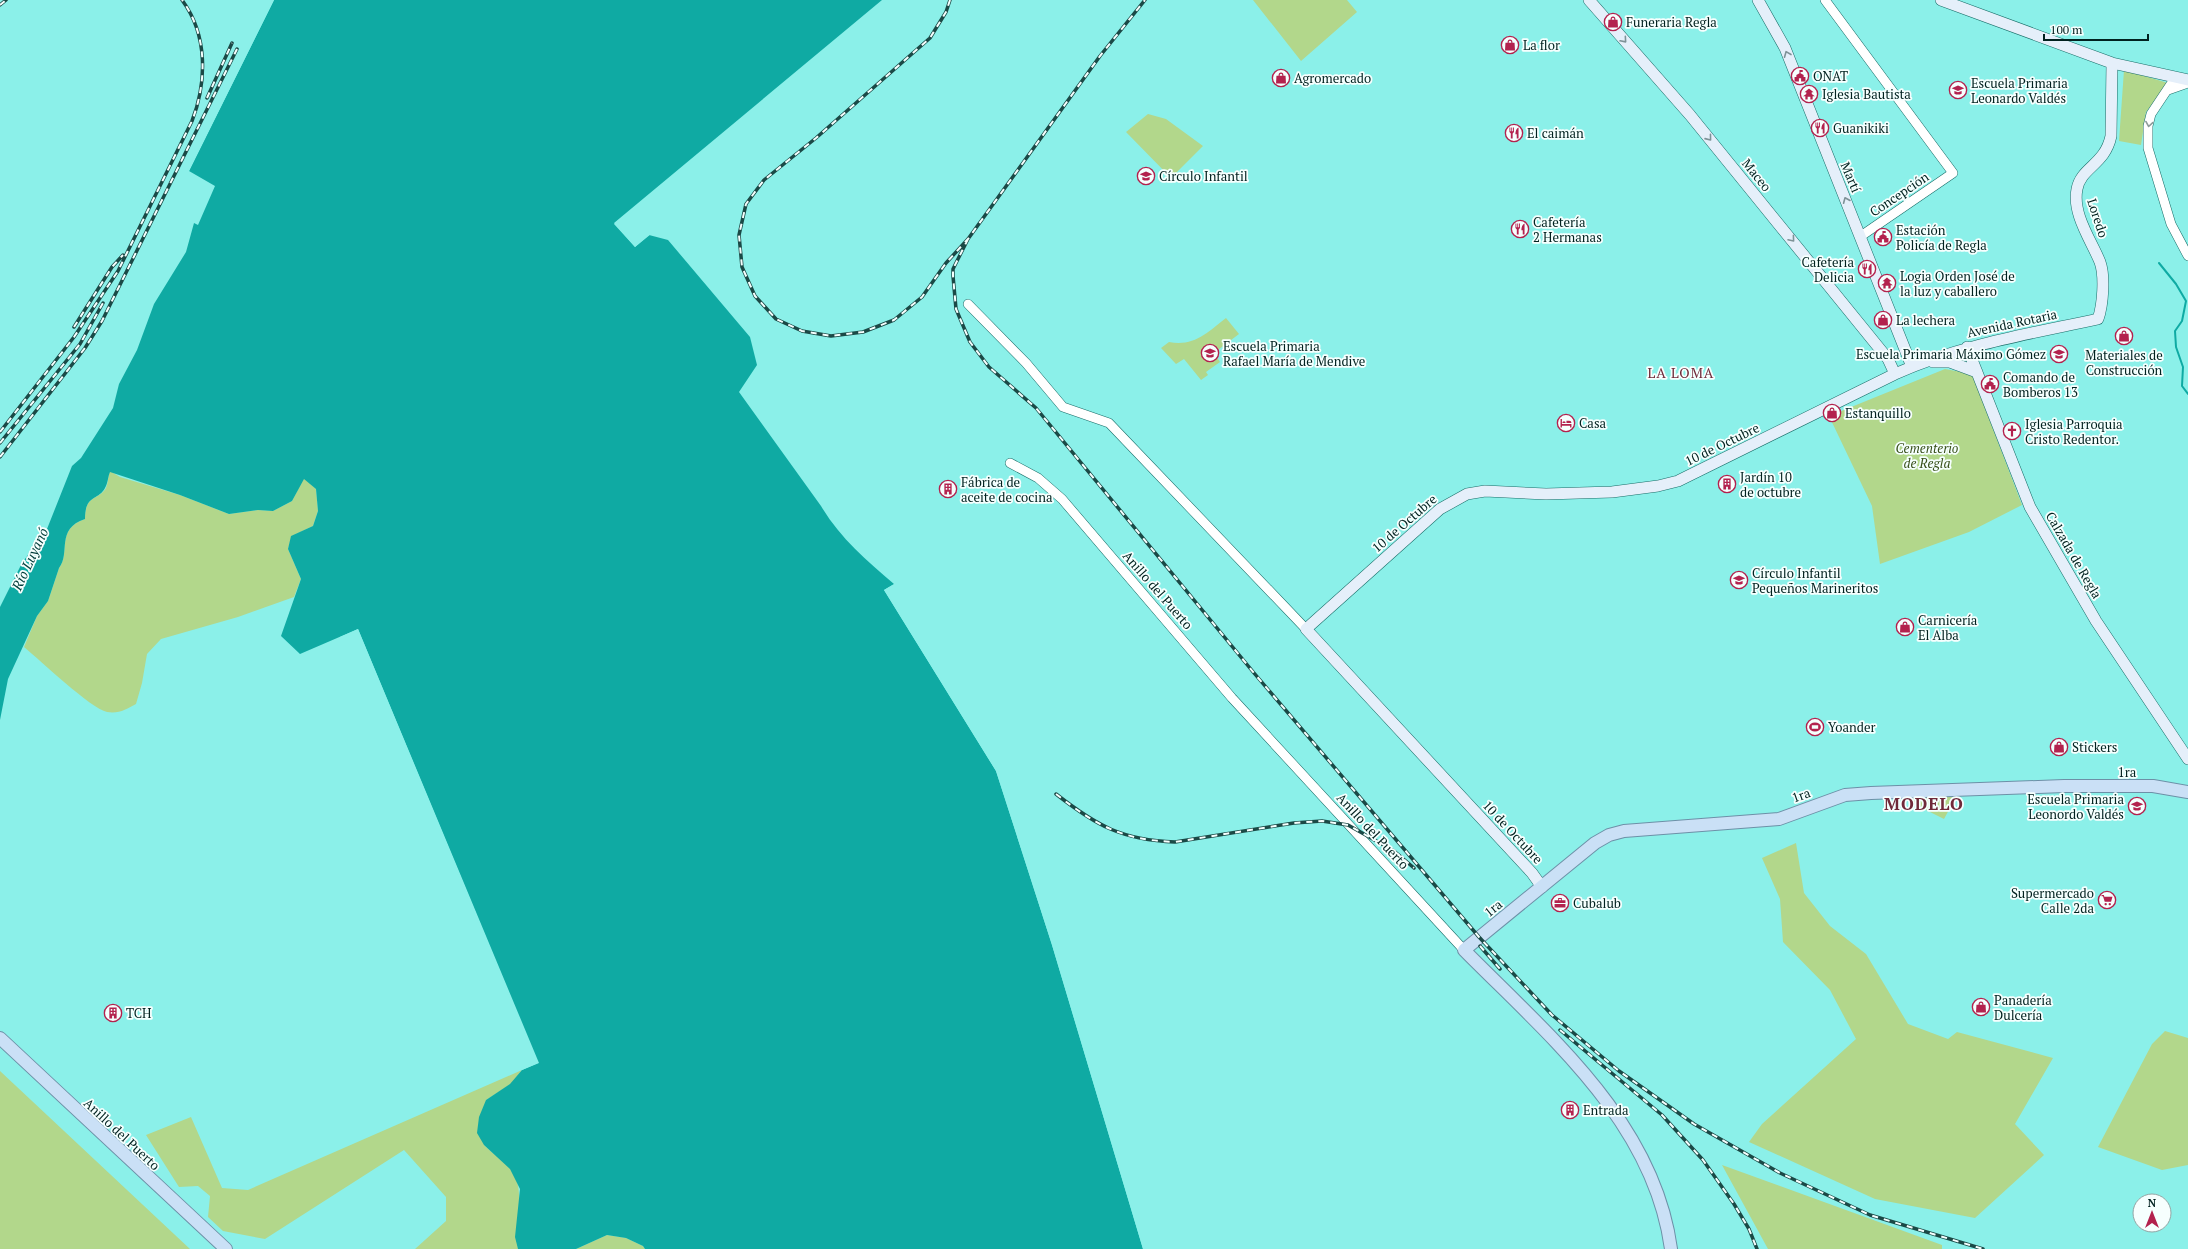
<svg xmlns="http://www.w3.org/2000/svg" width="2188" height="1249" viewBox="0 0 2188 1249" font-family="'PT Serif',serif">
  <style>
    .green { fill: #b2d78b }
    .water { fill: #0faaa3 }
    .pier { fill: #8bf0e9 }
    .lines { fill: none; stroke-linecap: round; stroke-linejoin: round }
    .stream { stroke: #0faaa3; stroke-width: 2 }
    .tertiary-casing { stroke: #196d68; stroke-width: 10 }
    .secondary-casing { stroke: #196d68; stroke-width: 12 }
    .primary-casing { stroke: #6d90a7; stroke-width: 14 }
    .tertiary { stroke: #fff; stroke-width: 9 }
    .secondary { stroke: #e5effa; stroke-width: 11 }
    .primary { stroke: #cae0f6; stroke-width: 12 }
    .rail-casing { stroke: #1b4946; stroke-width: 3.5 }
    .rail { stroke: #f6fffe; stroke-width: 2; stroke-dasharray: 6; stroke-linecap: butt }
    .oneway { stroke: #7e9297 }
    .oneway2 { stroke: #8c9b9a }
    .labels { text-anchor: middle; stroke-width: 3.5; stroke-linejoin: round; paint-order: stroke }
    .poi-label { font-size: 13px; fill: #00211f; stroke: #f6fffe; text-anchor: start }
    .street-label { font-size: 13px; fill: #00211f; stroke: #f6fffe }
    .park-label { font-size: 13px; font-style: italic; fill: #385019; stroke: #f6fffe }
    .neighbourhood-label { font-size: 14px; letter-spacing: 1px; fill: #6f2939; stroke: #f6fffe }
    .water-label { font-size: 14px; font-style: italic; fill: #003c39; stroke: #f6fffe }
    .district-label { font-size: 17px; font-weight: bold; letter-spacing: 1px; fill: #6f2939; stroke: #f6fffe }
  </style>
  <rect width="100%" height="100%" fill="#8bf0e9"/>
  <!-- green -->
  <path class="green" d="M1253,0H1347L1357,12L1301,61Z
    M2124,70L2168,83L2146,112L2141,145L2119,141Z
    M1148,114L1166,119L1203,146L1171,178L1126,132Z
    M1226,318L1239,334L1214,353L1220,362L1206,372L1208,375L1201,380L1184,359L1176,364L1161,348L1169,342C1194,347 1208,332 1226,318Z
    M1945,369L1972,374L2022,505L1969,532L1880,564L1872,506L1829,416Z
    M110,471L120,477L180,495L229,514L258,510L273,511L292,501L304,478L316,489L318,511L313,526L292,536L288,549L301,579L294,597L238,617L161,639L147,654L142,683L136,704C127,709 119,714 107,712C90,708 41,661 24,647L37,616L48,601L59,568C71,553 55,529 85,519C85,494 98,501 106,488C108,483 108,476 110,471Z
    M1957,795L1944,819L1900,797Z
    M1796,843L1804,893L1830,926L1866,954L1908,1024L1948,1039L1957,1032L2053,1058L2015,1124L2044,1155L1975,1218L1875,1199L1749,1142L1762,1124L1856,1039L1830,990L1783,942L1780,899L1762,858Z
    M2165,1031L2188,1038V1165L2162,1170L2098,1147L2152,1044Z
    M522,1070L511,1084L486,1100L484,1145C492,1153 502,1160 510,1168C528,1190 513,1222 518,1249H415L446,1221V1197L404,1150L265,1239L223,1231L208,1217L210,1196L198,1186L179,1187L146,1135L191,1117L222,1188L248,1190Z
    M0,1071L190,1249H0Z
    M1722,1165L1942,1245V1249H1768Z
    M607,1235L626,1238L643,1246L645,1249H576Z"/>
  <!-- water -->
  <path class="water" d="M274,0H885L614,224L635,247L649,235L668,240L750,337L757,365L739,392L821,506C840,538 866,560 894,584L884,590L996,771L1052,945L1143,1249H645L643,1246L626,1238L607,1235L576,1249H518L515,1237L520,1189L510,1169L484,1145L477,1133L479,1117L486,1100L510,1084L522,1070L538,1063L358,629L300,654L281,636L301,579L288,549L291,536L313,526L318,511L316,489L304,479L292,501L273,511L258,510L229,514L180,495L110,472C108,476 108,483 105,488C98,501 85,494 85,519C55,529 71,553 59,568L48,601L37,616L8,679L0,720V607L22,563L47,529L72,466L81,458L113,408L119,384L137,350L154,304L186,252L194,223L198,225L215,186L189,171Z"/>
  <!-- pier -->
  <path class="pier" d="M272,0H274L189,171L187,170L205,133Z
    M882,0H887L617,224L635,244L648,233L651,234L635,247L614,223Z
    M896,583L886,590L998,770L1054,945L1145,1249H1143L1052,945L996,771L884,590Z
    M358,629L539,1063L522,1070L521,1068L536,1062L357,632L341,638L340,637Z"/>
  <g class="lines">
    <!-- stream -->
    <path class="stream" d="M2159,263L2176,284L2186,301L2182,321L2175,331L2176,347L2183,367L2182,386L2188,394"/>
    <defs>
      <path id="tertiary" d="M1825,0L1953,173L1861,236
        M2175,78L2151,114L2148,126V148L2171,224L2188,256
        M2168,90L2188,83
        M968,304L1026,363L1063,407L1109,423L1306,629
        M1010,463L1038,478L1062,499L1232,698L1464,950"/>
      <path id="secondary" d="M1589,0L1690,115L1888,359L1895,374
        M1758,0L1785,48L1912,367
        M1941,0L2112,63L2188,80
        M1967,347L2030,507L2096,621L2188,759
        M1933,362H1950L1977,372
        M1542,887L1532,873L1306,629L1440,509L1467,494L1485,491L1546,494L1612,492L1658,486L1678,481L1895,374C1960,345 2029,334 2098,319C2103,305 2105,276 2100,262C2091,240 2072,214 2077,189C2081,167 2105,165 2111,136L2112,63"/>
      <path id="primary" d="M0,1038L226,1249
        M1671,1249C1654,1122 1549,1036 1464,950L1595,843L1609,835L1624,831L1779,819L1845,795L1871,793L2064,786H2153L2188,792"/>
    </defs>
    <!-- tertiary casing -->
    <use href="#tertiary" class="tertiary-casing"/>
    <!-- secondary casing -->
    <use href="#secondary" class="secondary-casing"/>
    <!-- primary casing -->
    <use href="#primary" class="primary-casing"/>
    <!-- tertiary -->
    <use href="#tertiary" class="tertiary"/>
    <!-- secondary -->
    <use href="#secondary" class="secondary"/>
    <!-- primary -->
    <use href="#primary" class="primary"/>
    <defs>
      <path id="rail" d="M950,0L946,12L930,38L816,138L764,180L746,204L739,235L742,267L755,296L776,319L802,331L831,336L863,332L894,320L922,297L946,263L968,239L1100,56L1145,0
        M0,5L6,0
        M207,98L232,43
        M968,239L953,269V276L956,309L970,342L989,367L1036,408L1254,673L1479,937L1552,1015L1619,1071L1694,1124L1780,1173L1870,1215L1983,1249
        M74,327L112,267L123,255
        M0,432L74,337L118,271L192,121C207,82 208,35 182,0
        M0,443L80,344L103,303
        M0,457L85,348L102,321L237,49
        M1056,794C1097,826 1122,840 1175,842L1294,823L1322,821L1348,825L1394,851L1414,868
        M1480,946L1500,969
        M1560,1030L1662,1115L1703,1160L1734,1204L1749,1229L1757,1249"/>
    </defs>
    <!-- rail casing -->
    <use href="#rail" class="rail-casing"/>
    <!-- rail -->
    <use href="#rail" class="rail"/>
  </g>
  <!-- one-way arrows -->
  <defs><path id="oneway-chevron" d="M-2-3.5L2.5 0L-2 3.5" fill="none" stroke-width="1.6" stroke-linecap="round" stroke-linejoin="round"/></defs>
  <g class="oneway">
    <use href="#oneway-chevron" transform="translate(1624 40) rotate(49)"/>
    <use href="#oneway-chevron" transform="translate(1787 54) rotate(-112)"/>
    <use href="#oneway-chevron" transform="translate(1709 138) rotate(51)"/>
    <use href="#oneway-chevron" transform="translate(1846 200) rotate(-113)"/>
    <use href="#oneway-chevron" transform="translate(1792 239) rotate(50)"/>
  </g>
  <use class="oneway2" href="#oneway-chevron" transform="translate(2149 124) rotate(99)"/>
  <!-- icons -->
  <defs>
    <symbol id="shop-ring" viewBox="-11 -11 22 22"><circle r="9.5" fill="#f6fffe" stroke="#b3224e" stroke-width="1.5"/><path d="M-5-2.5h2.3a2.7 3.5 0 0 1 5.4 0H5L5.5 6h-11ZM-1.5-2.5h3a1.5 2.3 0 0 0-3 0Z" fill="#b3224e"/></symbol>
    <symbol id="civic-ring" viewBox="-11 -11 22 22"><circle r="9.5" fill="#f6fffe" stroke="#b3224e" stroke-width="1.5"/><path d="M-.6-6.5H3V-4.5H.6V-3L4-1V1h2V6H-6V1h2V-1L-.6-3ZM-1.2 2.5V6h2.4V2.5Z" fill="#b3224e"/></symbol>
    <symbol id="school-ring" viewBox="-11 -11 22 22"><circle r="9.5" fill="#f6fffe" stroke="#b3224e" stroke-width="1.5"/><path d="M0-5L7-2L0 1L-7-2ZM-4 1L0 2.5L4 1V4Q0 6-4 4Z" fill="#b3224e"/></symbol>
    <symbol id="temple-ring" viewBox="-11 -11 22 22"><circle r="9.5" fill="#f6fffe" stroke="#b3224e" stroke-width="1.5"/><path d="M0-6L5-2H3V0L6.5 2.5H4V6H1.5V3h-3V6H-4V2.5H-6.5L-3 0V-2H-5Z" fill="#b3224e"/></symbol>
    <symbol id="restaurant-ring" viewBox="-11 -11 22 22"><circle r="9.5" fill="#f6fffe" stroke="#b3224e" stroke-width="1.5"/><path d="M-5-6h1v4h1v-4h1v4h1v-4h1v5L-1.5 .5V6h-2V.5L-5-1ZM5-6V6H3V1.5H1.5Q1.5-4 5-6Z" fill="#b3224e"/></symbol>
    <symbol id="hotel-ring" viewBox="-11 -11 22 22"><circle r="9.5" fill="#f6fffe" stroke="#b3224e" stroke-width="1.5"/><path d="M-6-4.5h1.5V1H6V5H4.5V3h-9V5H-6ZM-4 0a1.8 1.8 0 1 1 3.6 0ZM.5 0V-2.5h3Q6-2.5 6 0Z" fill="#b3224e"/></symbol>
    <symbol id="church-ring" viewBox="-11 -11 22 22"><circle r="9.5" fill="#f6fffe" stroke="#b3224e" stroke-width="1.5"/><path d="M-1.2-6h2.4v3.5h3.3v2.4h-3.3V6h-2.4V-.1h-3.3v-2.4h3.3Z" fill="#b3224e"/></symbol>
    <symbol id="building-ring" viewBox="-11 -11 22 22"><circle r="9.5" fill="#f6fffe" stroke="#b3224e" stroke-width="1.5"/><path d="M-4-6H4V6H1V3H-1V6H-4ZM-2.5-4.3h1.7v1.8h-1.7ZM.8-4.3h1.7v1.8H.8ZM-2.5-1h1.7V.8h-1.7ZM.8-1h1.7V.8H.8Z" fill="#b3224e"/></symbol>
    <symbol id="stadium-ring" viewBox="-11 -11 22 22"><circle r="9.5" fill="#f6fffe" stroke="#b3224e" stroke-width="1.5"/><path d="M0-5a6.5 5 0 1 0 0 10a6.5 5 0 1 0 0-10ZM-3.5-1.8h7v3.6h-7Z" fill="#b3224e"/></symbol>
    <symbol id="supermarket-ring" viewBox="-11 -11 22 22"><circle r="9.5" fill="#f6fffe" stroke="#b3224e" stroke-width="1.5"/><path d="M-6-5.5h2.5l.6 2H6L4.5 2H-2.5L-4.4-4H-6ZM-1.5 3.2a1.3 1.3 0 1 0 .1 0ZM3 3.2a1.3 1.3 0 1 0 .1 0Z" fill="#b3224e"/></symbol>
    <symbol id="office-ring" viewBox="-11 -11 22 22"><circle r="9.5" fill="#f6fffe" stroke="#b3224e" stroke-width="1.5"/><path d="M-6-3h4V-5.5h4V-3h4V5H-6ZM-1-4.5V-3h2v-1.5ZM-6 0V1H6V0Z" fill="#b3224e"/></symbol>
  </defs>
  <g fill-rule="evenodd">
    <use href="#shop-ring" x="1603" y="12" width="20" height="20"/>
    <use href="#shop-ring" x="1500" y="35" width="20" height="20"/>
    <use href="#civic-ring" x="1790" y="66" width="20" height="20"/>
    <use href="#shop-ring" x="1271" y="68" width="20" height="20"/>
    <use href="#school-ring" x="1948" y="80" width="20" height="20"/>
    <use href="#temple-ring" x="1799" y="84" width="20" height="20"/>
    <use href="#restaurant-ring" x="1810" y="118" width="20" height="20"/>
    <use href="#restaurant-ring" x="1504" y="123" width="20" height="20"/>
    <use href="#school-ring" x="1136" y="166" width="20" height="20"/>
    <use href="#restaurant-ring" x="1510" y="219" width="20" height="20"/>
    <use href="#civic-ring" x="1873" y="227" width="20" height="20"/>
    <use href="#restaurant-ring" x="1857" y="259" width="20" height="20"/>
    <use href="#temple-ring" x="1877" y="273" width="20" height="20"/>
    <use href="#shop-ring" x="1873" y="310" width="20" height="20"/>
    <use href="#shop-ring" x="2114" y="326" width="20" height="20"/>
    <use href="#school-ring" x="1200" y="343" width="20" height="20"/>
    <use href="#school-ring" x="2049" y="344" width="20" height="20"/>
    <use href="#civic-ring" x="1980" y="374" width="20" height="20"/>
    <use href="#shop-ring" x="1822" y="403" width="20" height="20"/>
    <use href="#hotel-ring" x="1556" y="413" width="20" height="20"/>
    <use href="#church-ring" x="2002" y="421" width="20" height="20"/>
    <use href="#building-ring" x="1717" y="474" width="20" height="20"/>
    <use href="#building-ring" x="938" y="479" width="20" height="20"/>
    <use href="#school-ring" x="1729" y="570" width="20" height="20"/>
    <use href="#shop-ring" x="1895" y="617" width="20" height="20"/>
    <use href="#stadium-ring" x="1805" y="717" width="20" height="20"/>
    <use href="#shop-ring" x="2049" y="737" width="20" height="20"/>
    <use href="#school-ring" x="2127" y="796" width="20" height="20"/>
    <use href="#supermarket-ring" x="2097" y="890" width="20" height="20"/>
    <use href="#office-ring" x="1550" y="893" width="20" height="20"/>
    <use href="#shop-ring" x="1971" y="997" width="20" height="20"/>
    <use href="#building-ring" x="103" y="1003" width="20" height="20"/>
    <use href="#building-ring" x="1560" y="1100" width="20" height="20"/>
  </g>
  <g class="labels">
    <!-- poi labels -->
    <g class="poi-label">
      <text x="1626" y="27">Funeraria Regla</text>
      <text x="1523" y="50">La flor</text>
      <text x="1813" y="81">ONAT</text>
      <text x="1294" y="83">Agromercado</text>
      <text x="1971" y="88">Escuela Primaria<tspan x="1971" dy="15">Leonardo Valdés</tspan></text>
      <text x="1822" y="99">Iglesia Bautista</text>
      <text x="1833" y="133">Guanikiki</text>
      <text x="1527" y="138">El caimán</text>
      <text x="1159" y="181">Círculo Infantil</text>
      <text x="1533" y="227">Cafetería<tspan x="1533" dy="15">2 Hermanas</tspan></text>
      <text x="1896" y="235">Estación<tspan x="1896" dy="15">Policía de Regla</tspan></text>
      <text x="1854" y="267" text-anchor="end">Cafetería<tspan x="1854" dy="15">Delicia</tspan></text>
      <text x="1900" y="281">Logia Orden José de<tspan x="1900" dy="15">la luz y caballero</tspan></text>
      <text x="1896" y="325">La lechera</text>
      <text x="1223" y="351">Escuela Primaria<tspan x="1223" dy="15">Rafael María de Mendive</tspan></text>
      <text x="2046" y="359" text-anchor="end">Escuela Primaria Máximo Gómez</text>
      <text x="2124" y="360" text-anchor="middle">Materiales de<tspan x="2124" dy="15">Construcción</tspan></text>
      <text x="2003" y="382">Comando de<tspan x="2003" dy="15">Bomberos 13</tspan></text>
      <text x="1845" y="418">Estanquillo</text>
      <text x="1579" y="428">Casa</text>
      <text x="2025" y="429">Iglesia Parroquia<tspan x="2025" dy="15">Cristo Redentor.</tspan></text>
      <text x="1740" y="482">Jardín 10<tspan x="1740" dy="15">de octubre</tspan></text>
      <text x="961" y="487">Fábrica de<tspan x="961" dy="15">aceite de cocina</tspan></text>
      <text x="1752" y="578">Círculo Infantil<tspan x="1752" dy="15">Pequeños Marineritos</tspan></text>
      <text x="1918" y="625">Carnicería<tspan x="1918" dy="15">El Alba</tspan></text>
      <text x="1828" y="732">Yoander</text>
      <text x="2072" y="752">Stickers</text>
      <text x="2124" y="804" text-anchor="end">Escuela Primaria<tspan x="2124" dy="15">Leonordo Valdés</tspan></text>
      <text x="2094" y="898" text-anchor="end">Supermercado<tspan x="2094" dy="15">Calle 2da</tspan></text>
      <text x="1573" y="908">Cubalub</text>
      <text x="1994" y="1005">Panadería<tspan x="1994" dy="15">Dulcería</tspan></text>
      <text x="126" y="1018">TCH</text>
      <text x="1583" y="1115">Entrada</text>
    </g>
    <!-- street labels -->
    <g class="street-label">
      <text transform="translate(1757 175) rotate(51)" y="5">Maceo</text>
      <text transform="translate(1851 177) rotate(67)" y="5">Martí</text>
      <text transform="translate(1899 194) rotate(-34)" y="5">Concepción</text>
      <text transform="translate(2098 218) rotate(72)" y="5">Loredo</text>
      <text transform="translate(2012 323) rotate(-12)" y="5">Avenida Rotaria</text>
      <text transform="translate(1722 444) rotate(-26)" y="5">10 de Octubre</text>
      <text transform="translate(1404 523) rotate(-41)" y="5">10 de Octubre</text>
      <text transform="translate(2074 555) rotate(60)" y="5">Calzada de Regla</text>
      <text transform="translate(1158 590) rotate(49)" y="5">Anillo del Puerto</text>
      <text x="2127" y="777">1ra</text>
      <text transform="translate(1801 795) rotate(-20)" y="5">1ra</text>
      <text transform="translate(1373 831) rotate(47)" y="5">Anillo del Puerto</text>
      <text transform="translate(1513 832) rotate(47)" y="5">10 de Octubre</text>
      <text transform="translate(1493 908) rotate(-39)" y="5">1ra</text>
      <text transform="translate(122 1134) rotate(43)" y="5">Anillo del Puerto</text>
    </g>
    <!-- park labels -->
    <g class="park-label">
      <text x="1927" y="453">Cementerio<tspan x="1927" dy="15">de Regla</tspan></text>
    </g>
    <!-- neighbourhood labels -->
    <g class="neighbourhood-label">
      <text x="1681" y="378">LA LOMA</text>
    </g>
    <!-- water labels -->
    <g class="water-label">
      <text transform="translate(30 559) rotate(-65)" y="5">Río Luyanó</text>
    </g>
    <!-- district labels -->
    <g class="district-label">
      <text x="1924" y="810">MODELO</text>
    </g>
  </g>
  <!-- north arrow -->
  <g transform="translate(2152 1213)"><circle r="19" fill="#f6fffe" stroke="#94a6a5"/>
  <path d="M0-3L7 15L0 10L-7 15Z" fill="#b3224e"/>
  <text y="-6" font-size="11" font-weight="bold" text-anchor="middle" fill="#00211f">N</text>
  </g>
  <!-- scale -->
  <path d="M2044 34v6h104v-6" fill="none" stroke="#00211f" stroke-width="2"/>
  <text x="2050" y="34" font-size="12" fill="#00211f" stroke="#f6fffe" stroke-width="3" paint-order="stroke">100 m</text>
</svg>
